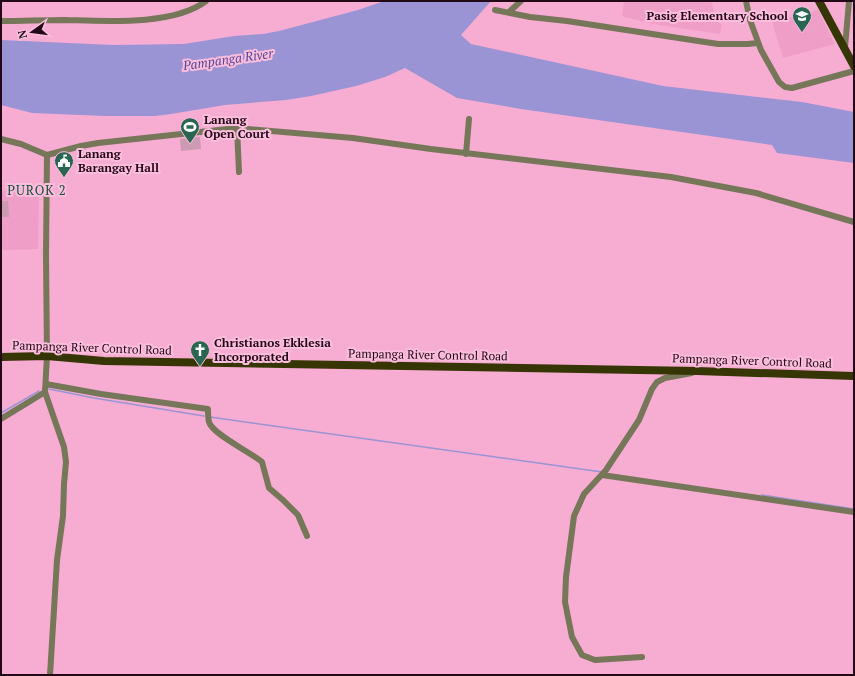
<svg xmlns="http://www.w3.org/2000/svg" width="855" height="676" viewBox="0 0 855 676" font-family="'PT Serif',serif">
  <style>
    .built { fill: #ef9ec7 }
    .green { fill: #cb9bb2 }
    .water { fill: #9a94d5 }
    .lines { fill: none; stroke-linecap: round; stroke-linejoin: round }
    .stream { stroke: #9a94d5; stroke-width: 1.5 }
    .minor { stroke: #767659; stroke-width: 6 }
    .major { stroke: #363504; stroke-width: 8 }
    .labels { text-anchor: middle; stroke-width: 4; stroke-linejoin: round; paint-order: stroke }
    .poi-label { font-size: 12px; font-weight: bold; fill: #230918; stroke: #fcbedc; text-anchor: start }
    .street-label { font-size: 12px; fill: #230918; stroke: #fcbedc }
    .water-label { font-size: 13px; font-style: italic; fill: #554898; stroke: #fcbedc }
    .neighbourhood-label { font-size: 13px; letter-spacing: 1px; fill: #1e4e3e; stroke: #fcbedc }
  </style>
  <rect width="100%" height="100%" fill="#f7acd2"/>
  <!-- built -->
  <path class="built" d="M624,1H711L717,21L722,25L720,34L653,24L622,16Z
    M818,10L835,44L783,58L772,22Z
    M1,191L39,192L38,249L1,250Z"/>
  <!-- green -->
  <path class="green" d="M200,137L201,149L181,151L180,139Z
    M1,201H8L9,217H1Z"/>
  <!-- water -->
  <path class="water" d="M384,1H491L461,35L471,44L663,86L802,102L854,112V163L777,153L772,145L521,109L457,98L405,68L385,77L356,86L311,96L286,100L225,105L171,114L155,116H105L32,113L1,105V40L113,45L184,44L234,36L263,34L279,31L358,10Z"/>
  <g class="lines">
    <!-- stream -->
    <path class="stream" d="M49,389L94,398L204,416
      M1,413L39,391
      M210,417L602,472
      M762,495L854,509"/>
    <!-- minor -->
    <path class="minor" d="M746,1L750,20L761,50L779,82L785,87L792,88L854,71
      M495,10L530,17L567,21L718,44H748L757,43
      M509,12L521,1
      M1,21C22,21 44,20 65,20C105,21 173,26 206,1
      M845,48L849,1
      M237,128L239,172
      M1,139L21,144L47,155L81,146L98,143L237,128L353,138L431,149L671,177L756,193L854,222
      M466,154L469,119
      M47,155L46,255L47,356L45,392L64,447L66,462L64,484L63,516L57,560L50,675
      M46,384L101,394L208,409C208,413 208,418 209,422C212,434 252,453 262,462L269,488L283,500L298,515L307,536
      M1,419L45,392
      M602,475L854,512
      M642,657L595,660L582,655L572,637L565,602L566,577L574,516L584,494L606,470L639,420L652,389L657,382L665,378L692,373"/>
    <!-- major -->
    <path class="major" d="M819,1L854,66
      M1,357L47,356L104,361L697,371L854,376"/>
  </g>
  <!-- icons -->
  <defs>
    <symbol id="school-pin" viewBox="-11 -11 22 30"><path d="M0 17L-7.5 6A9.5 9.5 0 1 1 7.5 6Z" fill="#296651" stroke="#fcbedc"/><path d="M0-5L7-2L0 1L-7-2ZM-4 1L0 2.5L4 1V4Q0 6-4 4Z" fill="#fff"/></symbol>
    <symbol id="stadium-pin" viewBox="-11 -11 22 30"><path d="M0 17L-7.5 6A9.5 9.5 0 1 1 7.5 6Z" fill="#296651" stroke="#fcbedc"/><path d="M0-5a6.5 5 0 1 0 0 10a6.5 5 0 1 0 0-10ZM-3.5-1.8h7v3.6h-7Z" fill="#fff"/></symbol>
    <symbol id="civic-pin" viewBox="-11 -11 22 30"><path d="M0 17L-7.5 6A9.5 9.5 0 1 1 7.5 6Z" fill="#296651" stroke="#fcbedc"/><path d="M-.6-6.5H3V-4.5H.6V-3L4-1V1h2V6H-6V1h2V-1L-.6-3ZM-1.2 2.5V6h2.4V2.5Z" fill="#fff"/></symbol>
    <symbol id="church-pin" viewBox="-11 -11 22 30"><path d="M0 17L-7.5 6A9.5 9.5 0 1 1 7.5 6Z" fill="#296651" stroke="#fcbedc"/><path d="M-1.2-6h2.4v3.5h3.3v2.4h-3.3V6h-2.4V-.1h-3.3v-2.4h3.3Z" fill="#fff"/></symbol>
  </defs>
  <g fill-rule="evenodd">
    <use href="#school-pin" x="791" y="5" width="22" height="30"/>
    <use href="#stadium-pin" x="179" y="116" width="22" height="30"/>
    <use href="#civic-pin" x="53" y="150" width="22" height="30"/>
    <use href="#church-pin" x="189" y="339" width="22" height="30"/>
  </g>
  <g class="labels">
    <!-- poi labels -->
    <g class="poi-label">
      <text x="788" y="20" text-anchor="end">Pasig Elementary School</text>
      <text x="204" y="124">Lanang<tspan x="204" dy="14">Open Court</tspan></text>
      <text x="78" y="158">Lanang<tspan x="78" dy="14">Barangay Hall</tspan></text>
      <text x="214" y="347">Christianos Ekklesia<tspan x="214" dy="14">Incorporated</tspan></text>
    </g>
    <!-- street labels -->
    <g class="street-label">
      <text transform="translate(92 348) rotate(2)" y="4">Pampanga River Control Road</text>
      <text transform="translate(428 355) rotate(1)" y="4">Pampanga River Control Road</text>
      <text transform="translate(752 361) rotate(2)" y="4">Pampanga River Control Road</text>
    </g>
    <!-- water labels -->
    <g class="water-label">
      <text transform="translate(228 59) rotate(-8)" y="5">Pampanga River</text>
    </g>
    <!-- neighbourhood labels -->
    <g class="neighbourhood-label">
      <text x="37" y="195">PUROK 2</text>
    </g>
  </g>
  <!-- border -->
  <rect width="855" height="676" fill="none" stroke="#230918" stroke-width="4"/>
  <!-- north arrow -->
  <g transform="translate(32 32) rotate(256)" stroke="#fcbedc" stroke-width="3" paint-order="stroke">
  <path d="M0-3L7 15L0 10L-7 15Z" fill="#230918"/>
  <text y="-6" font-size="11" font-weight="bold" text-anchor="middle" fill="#230918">N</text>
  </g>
</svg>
